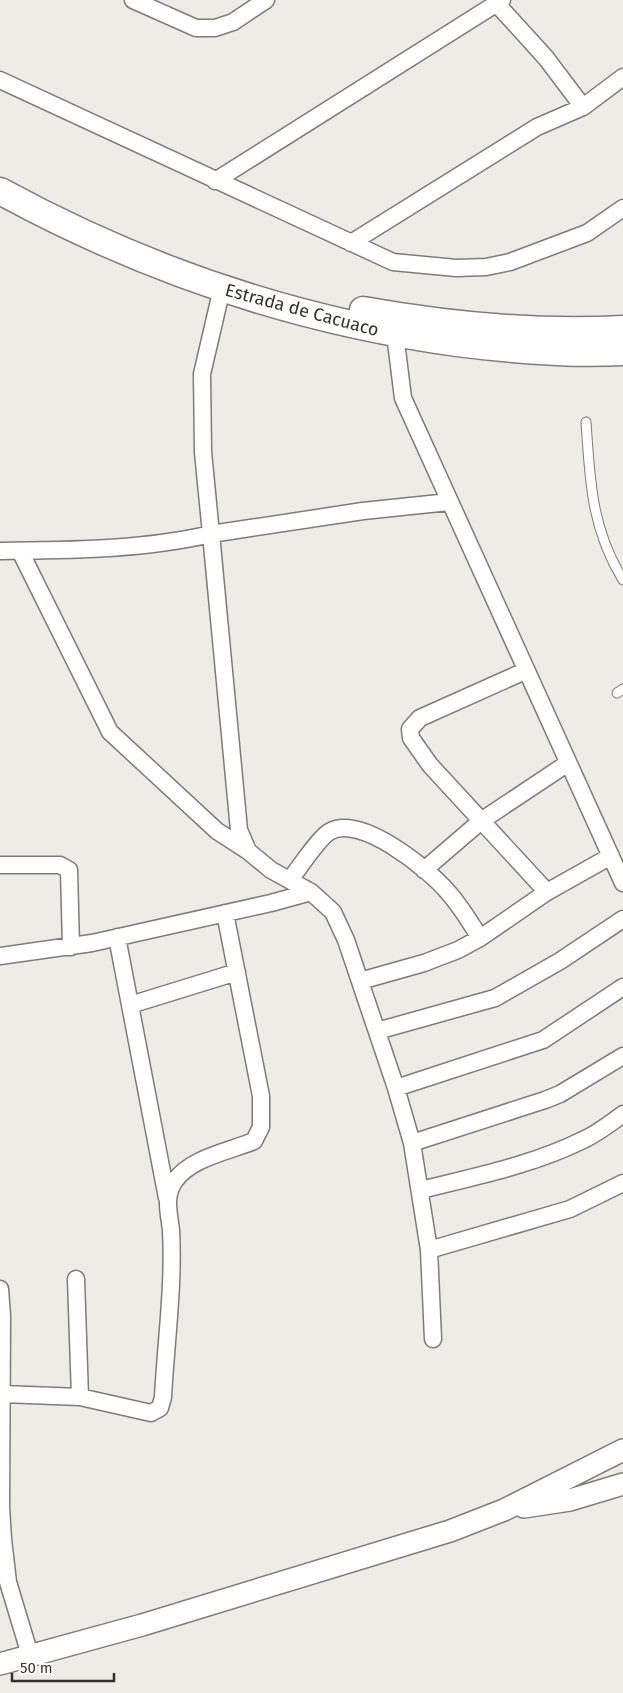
<svg xmlns="http://www.w3.org/2000/svg" width="623" height="1693" viewBox="0 0 623 1693" font-family="'Fira Sans',sans-serif">
  <style>
    .lines { fill: none; stroke-linecap: round; stroke-linejoin: round }
    .service-casing { stroke: #7d7c77; stroke-width: 11 }
    .minor-casing { stroke: #7d7c77; stroke-width: 19 }
    .tertiary-casing { stroke: #7d7c77; stroke-width: 24 }
    .primary-casing { stroke: #7d7c77; stroke-width: 29 }
    .service { stroke: #fff; stroke-width: 9 }
    .minor { stroke: #fff; stroke-width: 16 }
    .tertiary { stroke: #fff; stroke-width: 21 }
    .primary { stroke: #fff; stroke-width: 26 }
    .labels { text-anchor: middle; stroke-width: 4.5; stroke-linejoin: round; paint-order: stroke }
    .street-label { font-size: 18px; fill: #32322f; stroke: #fffffe }
  </style>
  <rect width="100%" height="100%" fill="#edece6"/>
  <g class="lines">
    <defs>
      <path id="service" d="M586,422C590,480 591,528 623,580
        M617,693L623,689"/>
      <path id="minor" d="M133,0L196,28H215L233,22L266,0
        M496,3L546,58L583,107
        M0,80L393,262L456,268L486,267L510,262L587,233L623,208
        M215,181L502,0
        M351,243L537,127L583,107L623,77
        M395,334L403,398L623,883
        M0,551C70,550 143,550 211,534L203,452L202,374L222,288
        M20,551L110,732L217,831L248,851
        M525,671L420,718L410,729L411,738L430,765L547,892
        M0,865H60L69,870L71,947
        M424,870L481,821L568,763
        M290,880C299,868 318,839 329,832C360,813 428,869 447,891C460,905 470,922 480,938
        M117,937L167,1198
        M0,956L92,943L271,903L311,892
        M360,981L424,963L458,950L480,938L547,892L611,856
        M130,1005L237,972
        M377,1031L495,998L560,961L623,919
        M396,1088L543,1040L623,987
        M412,1143L545,1100L560,1094L623,1056
        M421,1190C477,1176 533,1165 585,1139C598,1133 611,1123 623,1114
        M429,1250L570,1209L623,1183
        M76,1279L80,1397
        M0,1289L2,1316L1,1507L3,1539L8,1582L30,1655
        M433,1339L429,1250L412,1143L396,1088L346,940L333,912L311,892L271,870L248,851L239,830L211,534L363,511L449,502
        M3,1394L80,1397L151,1413L160,1408L163,1397C166,1341 174,1285 171,1230C169,1213 164,1197 174,1182C189,1158 230,1151 254,1141L261,1127V1096L225,913"/>
      <path id="tertiary" d="M524,1507L570,1500L623,1484
        M0,1664L142,1625L450,1531L504,1510L623,1450"/>
      <path id="primary" d="M0,191C143,269 296,321 457,343C512,350 568,355 623,352
        M363,310C448,325 536,334 623,329"/>
    </defs>
    <!-- service casing -->
    <use href="#service" class="service-casing"/>
    <!-- minor casing -->
    <use href="#minor" class="minor-casing"/>
    <!-- tertiary casing -->
    <use href="#tertiary" class="tertiary-casing"/>
    <!-- primary casing -->
    <use href="#primary" class="primary-casing"/>
    <!-- service -->
    <use href="#service" class="service"/>
    <!-- minor -->
    <use href="#minor" class="minor"/>
    <!-- tertiary -->
    <use href="#tertiary" class="tertiary"/>
    <!-- primary -->
    <use href="#primary" class="primary"/>
  </g>
  <g class="labels">
    <!-- street labels -->
    <g class="street-label">
      <text transform="translate(302 310) rotate(15)" y="6">Estrada de Cacuaco</text>
    </g>
  </g>
  <!-- scale -->
  <path d="M12 1673v8h102v-8" fill="none" stroke="#32322f" stroke-width="2.5"/>
  <text x="20" y="1673" font-size="15" fill="#32322f" stroke="#fffffe" stroke-width="4" paint-order="stroke">50 m</text>
</svg>
